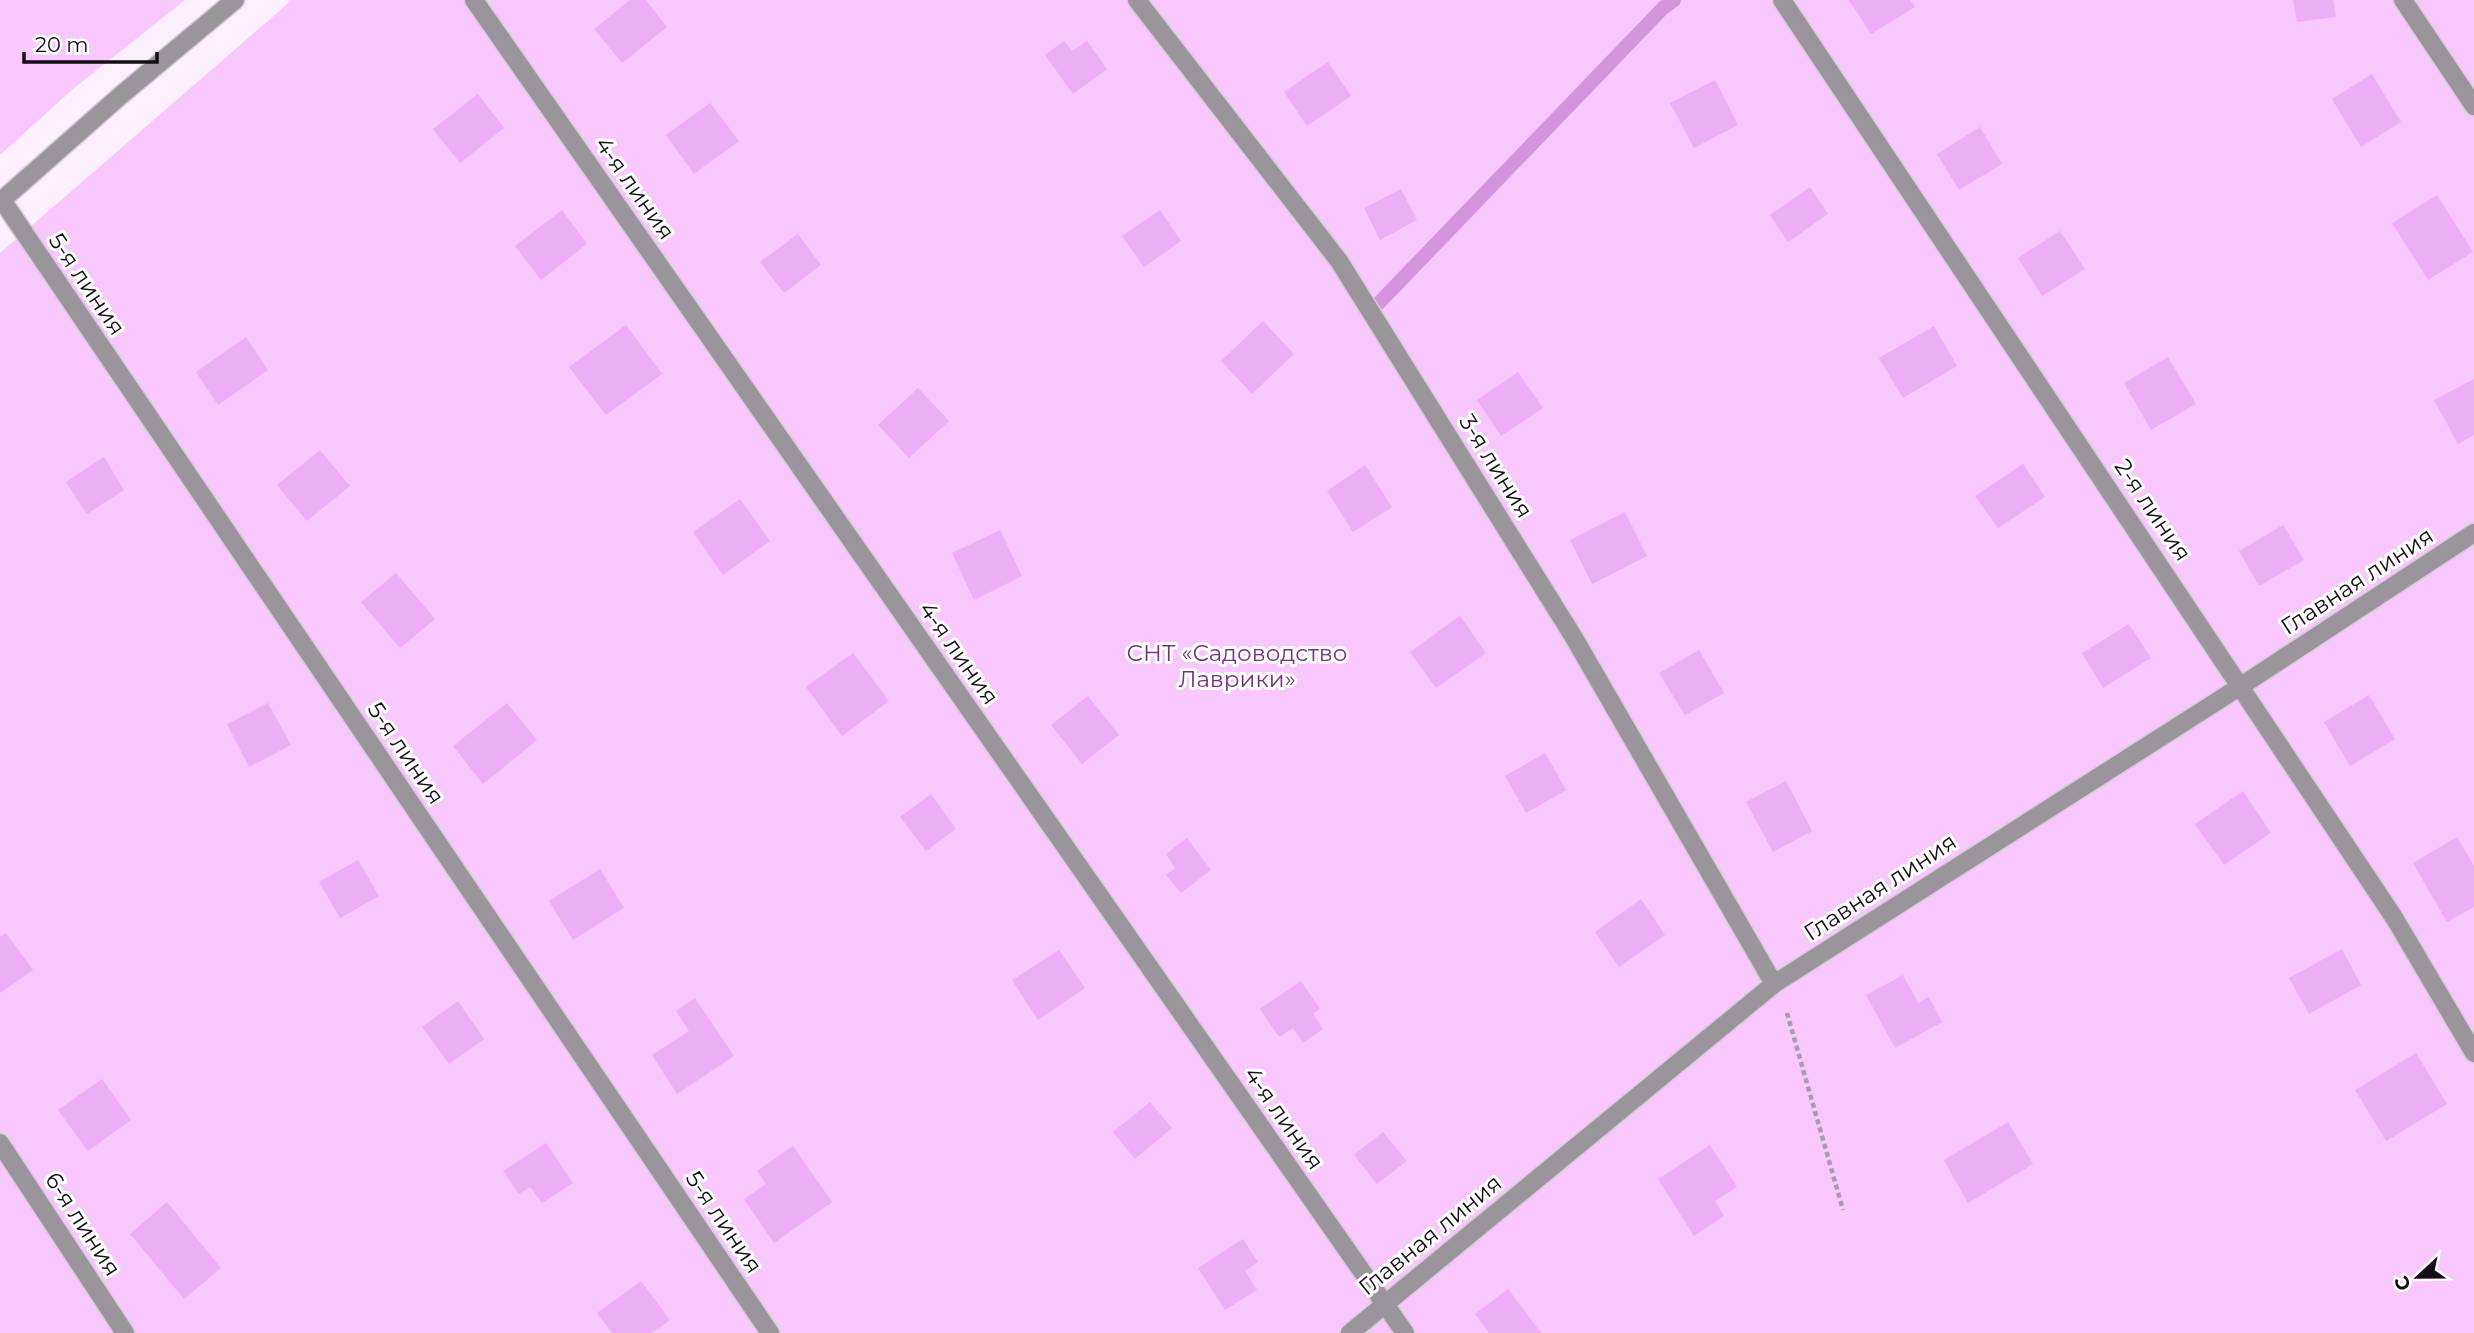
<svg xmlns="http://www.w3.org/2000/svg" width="2474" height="1333" viewBox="0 0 2474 1333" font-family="Montserrat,sans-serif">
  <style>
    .green { fill: #f7c7fe }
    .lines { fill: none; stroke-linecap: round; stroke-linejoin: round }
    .stream { stroke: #d295db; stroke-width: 14 }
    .building { fill: #ecaef5 }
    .lane-casing { stroke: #d7cbd8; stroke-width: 21 }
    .street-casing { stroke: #d7cbd8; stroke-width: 21 }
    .path { stroke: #a69da8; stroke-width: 4.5; stroke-dasharray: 5 3.5; stroke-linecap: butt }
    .lane { stroke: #9a959b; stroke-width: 18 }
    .street { stroke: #9a959b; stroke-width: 18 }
    .labels { text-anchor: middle; stroke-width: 6; stroke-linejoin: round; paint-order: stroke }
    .street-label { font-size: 23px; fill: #120e13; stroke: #fff }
    .park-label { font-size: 23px; fill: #783084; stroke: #fff }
  </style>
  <rect width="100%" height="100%" fill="#fceffe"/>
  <!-- green -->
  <path class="green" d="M0,0H185L73,89L0,155Z
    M292,0H2474V1333H0V253Z"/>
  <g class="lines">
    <!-- stream -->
    <path class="stream" d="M1376,306L1663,8L1674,0"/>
  </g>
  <!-- building -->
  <path class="building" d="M630,0H646L667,27L622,63L594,29Z
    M1849,0H1910L1915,7L1871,34Z
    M2293,0H2333L2336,17L2297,22Z
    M1064,41L1072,51L1087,41L1107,69L1073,94L1045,55Z
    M1328,62L1351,96L1307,126L1284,92Z
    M2372,74L2401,122L2361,147L2332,99Z
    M1715,80L1738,125L1694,148L1670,103Z
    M478,94L504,128L460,163L433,129Z
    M710,103L739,141L694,174L666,135Z
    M1980,127L2002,164L1959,190L1937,154Z
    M1810,187L1828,214L1788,242L1770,215Z
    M1401,189L1417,220L1380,240L1364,208Z
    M2437,195L2473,252L2428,280L2392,223Z
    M562,210L587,244L541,280L515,246Z
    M1160,210L1181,241L1144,267L1122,236Z
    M2060,231L2085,269L2042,296L2018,258Z
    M798,234L821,265L784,293L760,262Z
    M1263,321L1294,354L1252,394L1221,361Z
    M626,325L662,374L606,415L569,367Z
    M1934,326L1957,366L1903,398L1879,358Z
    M246,337L268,370L218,405L196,372Z
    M2168,357L2196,404L2151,430L2124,383Z
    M1518,372L1543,408L1501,436L1477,400Z
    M2474,379V435L2458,444L2434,400Z
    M918,388L949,421L909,458L878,425Z
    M320,450L350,486L307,521L277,485Z
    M104,457L124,490L87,514L66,482Z
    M2023,464L2045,497L1998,528L1975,496Z
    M1365,465L1392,507L1353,532L1327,491Z
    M740,499L770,541L723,575L693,532Z
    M1625,512L1647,556L1592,584L1570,540Z
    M2283,525L2304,560L2259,586L2239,551Z
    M1000,530L1022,576L974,600L952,553Z
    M396,573L435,619L400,648L361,602Z
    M1460,616L1486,653L1436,688L1410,652Z
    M2129,624L2151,658L2103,688L2082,653Z
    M1699,650L1724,693L1685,715L1659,673Z
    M853,653L889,701L842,736L806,687Z
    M2369,695L2395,739L2350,766L2324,722Z
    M1088,696L1119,735L1082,764L1051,725Z
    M268,703L291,745L249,767L227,724Z
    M507,703L537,740L483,784L453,746Z
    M1545,753L1566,790L1526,813L1505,776Z
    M1786,781L1812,831L1773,852L1746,802Z
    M2243,791L2271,833L2224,865L2195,824Z
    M931,794L956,829L926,851L900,817Z
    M2457,837L2474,866V907L2447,922L2413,863Z
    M1187,838L1211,870L1181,893L1166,875L1175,868L1166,854Z
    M358,860L379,896L340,918L319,882Z
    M600,869L624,908L573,940L549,901Z
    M1641,899L1665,935L1619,967L1595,932Z
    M6,933L33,970L0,993V937Z
    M2342,949L2361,985L2309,1014L2289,978Z
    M1059,950L1085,988L1038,1020L1012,980Z
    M1903,975L1918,1003L1929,997L1942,1022L1895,1048L1866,995Z
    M1301,981L1320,1009L1313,1014L1323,1029L1303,1043L1293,1028L1279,1037L1260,1009Z
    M695,998L734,1056L677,1094L652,1055L689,1031L676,1011Z
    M458,1001L484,1039L449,1064L422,1027Z
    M2416,1053L2447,1104L2386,1141L2355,1090Z
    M102,1079L131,1120L88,1151L58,1110Z
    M1150,1102L1172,1128L1135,1159L1113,1132Z
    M2008,1122L2033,1164L1968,1203L1944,1160Z
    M1383,1132L1407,1161L1377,1184L1354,1155Z
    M546,1143L573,1183L542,1203L530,1187L519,1194L503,1171Z
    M1710,1145L1737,1187L1715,1201L1724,1216L1694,1236L1658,1179Z
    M793,1146L832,1202L774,1243L744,1199L766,1184L757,1171Z
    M167,1202L221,1268L184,1299L130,1234Z
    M1243,1239L1258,1262L1245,1271L1257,1290L1225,1310L1198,1268Z
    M641,1281L670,1320L652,1333H612L597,1313Z
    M1508,1289L1541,1333H1489L1475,1314Z"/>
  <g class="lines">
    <defs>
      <path id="lane" d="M474,0L1405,1333
        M1137,0L1339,261L1573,636L1774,984
        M1782,0L2395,919L2474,1053
        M2403,0L2474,106
        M2,200L770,1333
        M0,1143L125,1333
        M1350,1333L1774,984L2241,686L2474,533"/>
      <path id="street" d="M0,202L120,96L235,0"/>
    </defs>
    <!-- lane casing -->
    <use href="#lane" class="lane-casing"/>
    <!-- street casing -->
    <use href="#street" class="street-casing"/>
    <!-- path -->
    <path class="path" d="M1787,1013L1843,1210"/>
    <!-- lane -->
    <use href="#lane" class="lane"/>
    <!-- street -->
    <use href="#street" class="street"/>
  </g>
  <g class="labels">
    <!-- street labels -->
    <g class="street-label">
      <text transform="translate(635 188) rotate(55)" y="8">4-я линия</text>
      <text transform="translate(87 284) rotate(56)" y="8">5-я линия</text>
      <text transform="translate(1496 466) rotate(58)" y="8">3-я линия</text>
      <text transform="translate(2153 510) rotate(56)" y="8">2-я линия</text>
      <text transform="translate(2357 581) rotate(-33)" y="8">Главная линия</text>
      <text transform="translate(959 653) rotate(55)" y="8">4-я линия</text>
      <text transform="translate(406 753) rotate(56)" y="8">5-я линия</text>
      <text transform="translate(1880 887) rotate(-33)" y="8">Главная линия</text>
      <text transform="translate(1284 1118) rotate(55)" y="8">4-я линия</text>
      <text transform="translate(724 1222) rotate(56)" y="8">5-я линия</text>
      <text transform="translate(83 1224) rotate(57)" y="8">6-я линия</text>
      <text transform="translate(1430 1235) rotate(-39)" y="8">Главная линия</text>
    </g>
    <!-- park labels -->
    <g class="park-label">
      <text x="1237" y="661">СНТ «Садоводство<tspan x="1237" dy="26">Лаврики»</tspan></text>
    </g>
  </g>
  <!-- north arrow -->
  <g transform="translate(2418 1277) rotate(248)" stroke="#ffffff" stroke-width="5" paint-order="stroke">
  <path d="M0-5L12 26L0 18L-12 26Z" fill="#120e13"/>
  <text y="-10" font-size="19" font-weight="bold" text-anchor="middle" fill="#120e13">С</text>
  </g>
  <!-- scale -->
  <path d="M24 52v10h133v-10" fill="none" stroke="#120e13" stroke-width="3.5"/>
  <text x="35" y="52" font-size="21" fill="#120e13" stroke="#ffffff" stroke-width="5" paint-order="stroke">20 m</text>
</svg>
